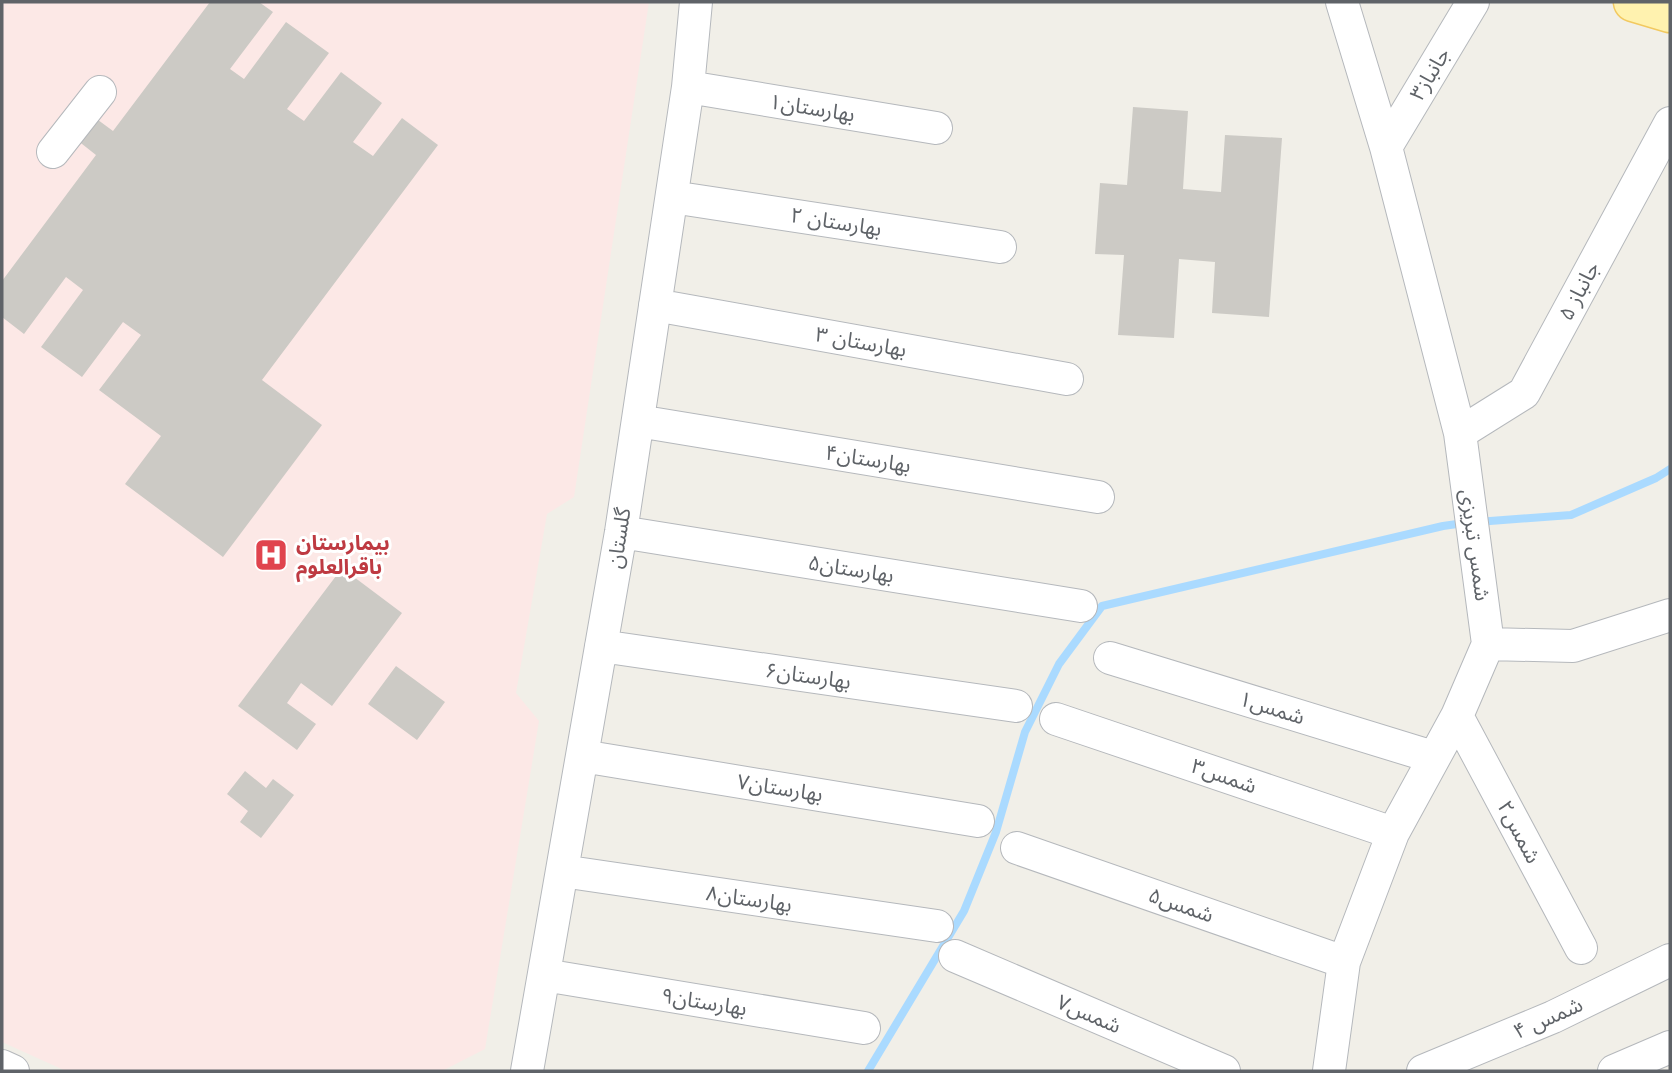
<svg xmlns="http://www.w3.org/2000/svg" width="1672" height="1073" viewBox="0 0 1672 1073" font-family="Quicksand,'Noto Sans Arabic',sans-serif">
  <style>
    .medical { fill: #fce8e6 }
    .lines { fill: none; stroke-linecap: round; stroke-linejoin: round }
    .stream { stroke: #aadaff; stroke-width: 8 }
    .building { fill: #cccac5 }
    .minor-casing { stroke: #b5b8bc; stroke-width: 34 }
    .major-casing { stroke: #f2c960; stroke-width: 41 }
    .minor { stroke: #fff; stroke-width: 32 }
    .major { stroke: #fff2af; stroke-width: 38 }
    .labels { text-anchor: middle; stroke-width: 6; stroke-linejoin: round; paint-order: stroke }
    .street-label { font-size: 21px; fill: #5f6368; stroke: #fff }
    .health-label { font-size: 21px; font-weight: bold; fill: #be3a42; stroke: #fff; text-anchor: start }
  </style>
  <rect width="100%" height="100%" fill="#f1efe8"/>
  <!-- medical -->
  <path class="medical" d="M2,2H649L574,497L547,514L516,693L539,721L485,1049L442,1071H66L2,1042Z"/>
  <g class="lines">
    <!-- stream -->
    <path class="stream" d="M1477,522L1571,515L1656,478L1670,469
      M868,1071L964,911L996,832L1025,732L1059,664L1102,606L1443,526L1464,523"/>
  </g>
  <!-- building -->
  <path class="building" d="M210,2H259L273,12L230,69L244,79L286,22L329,53L287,109L304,121L341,72L382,103L353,142L373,156L402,118L438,145L262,380L322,425L223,557L125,484L161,436L99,390L141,335L123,322L82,377L41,347L83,290L66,277L24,334L2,317V281L96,155L77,140L94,117L113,131Z
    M1133,107L1188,111L1183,189L1221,192L1225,135L1282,138L1269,317L1212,313L1215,262L1179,259L1174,338L1118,335L1124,255L1095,254L1100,183L1127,185Z
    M342,568L402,613L332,706L301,683L287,703L316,724L297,750L238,706Z
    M396,666L445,702L417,740L368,704Z
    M245,771L266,788L273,779L294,795L261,838L240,822L248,811L227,794Z"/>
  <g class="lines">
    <defs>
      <path id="minor" d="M688,87L936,128
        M1386,147L1473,2
        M53,152L100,92
        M672,197L1000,247
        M655,305L1067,379
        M638,421L1098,497
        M1460,433L1524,393L1670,123
        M621,532L1081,606
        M1488,644L1573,646L1670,615
        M601,646L1016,706
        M1110,658L1433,757
        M1457,716L1581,948
        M1056,719L1393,833
        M582,756L978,821
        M1017,848L1344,962
        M562,871L937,926
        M955,956L1224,1071
        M544,975L864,1028
        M2,1066L13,1071
        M527,1071L621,532L688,87L696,2
        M1329,1071L1344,962L1393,833L1457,716L1488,644L1460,433L1386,147L1342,2
        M1423,1071L1553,1017L1670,960
        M1614,1071L1670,1047"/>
      <path id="major" d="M1633,2L1670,13"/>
    </defs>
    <!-- minor casing -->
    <use href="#minor" class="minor-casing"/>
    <!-- major casing -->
    <use href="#major" class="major-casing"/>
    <!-- minor -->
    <use href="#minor" class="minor"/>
    <!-- major -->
    <use href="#major" class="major"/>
  </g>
  <!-- icons -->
  <defs>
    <symbol id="hospital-square" viewBox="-11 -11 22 22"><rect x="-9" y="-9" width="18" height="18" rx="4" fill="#e0444e" stroke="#fff"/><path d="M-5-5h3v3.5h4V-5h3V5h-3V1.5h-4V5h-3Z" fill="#fff"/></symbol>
  </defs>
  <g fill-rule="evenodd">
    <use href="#hospital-square" x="252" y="536" width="38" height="38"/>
  </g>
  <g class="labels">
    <!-- street labels -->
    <g class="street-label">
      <text transform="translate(1430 74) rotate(-59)" y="7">جانباز۳</text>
      <text transform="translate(812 108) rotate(9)" y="7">بهارستان۱</text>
      <text transform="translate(836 222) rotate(9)" y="7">بهارستان ۲</text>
      <text transform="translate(1579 291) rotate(-62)" y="7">جانباز ۵</text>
      <text transform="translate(861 342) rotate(10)" y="7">بهارستان ۳</text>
      <text transform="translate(868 459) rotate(9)" y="7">بهارستان۴</text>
      <text transform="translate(619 538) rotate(-81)" y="7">گلستان</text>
      <text transform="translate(1475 545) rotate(82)" y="7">شمس تبریزی</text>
      <text transform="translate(851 569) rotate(9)" y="7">بهارستان۵</text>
      <text transform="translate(808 676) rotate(8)" y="7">بهارستان۶</text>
      <text transform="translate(1272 708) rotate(17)" y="7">شمس۱</text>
      <text transform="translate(1224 776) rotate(19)" y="7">شمس۳</text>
      <text transform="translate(780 788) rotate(9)" y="7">بهارستان۷</text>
      <text transform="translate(1519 832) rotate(62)" y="7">شمس۲</text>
      <text transform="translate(749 899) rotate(8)" y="7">بهارستان۸</text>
      <text transform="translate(1181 905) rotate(19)" y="7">شمس۵</text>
      <text transform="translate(704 1002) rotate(9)" y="7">بهارستان۹</text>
      <text transform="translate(1089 1014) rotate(23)" y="7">شمس۷</text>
      <text transform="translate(1548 1018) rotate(-24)" y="7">شمس ۴</text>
    </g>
    <!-- health labels -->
    <g class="health-label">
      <text x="296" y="550">بیمارستان<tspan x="296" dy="24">باقرالعلوم</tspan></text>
    </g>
  </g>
  <!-- border -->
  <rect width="1672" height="1073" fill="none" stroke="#5f6368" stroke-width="7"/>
</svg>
